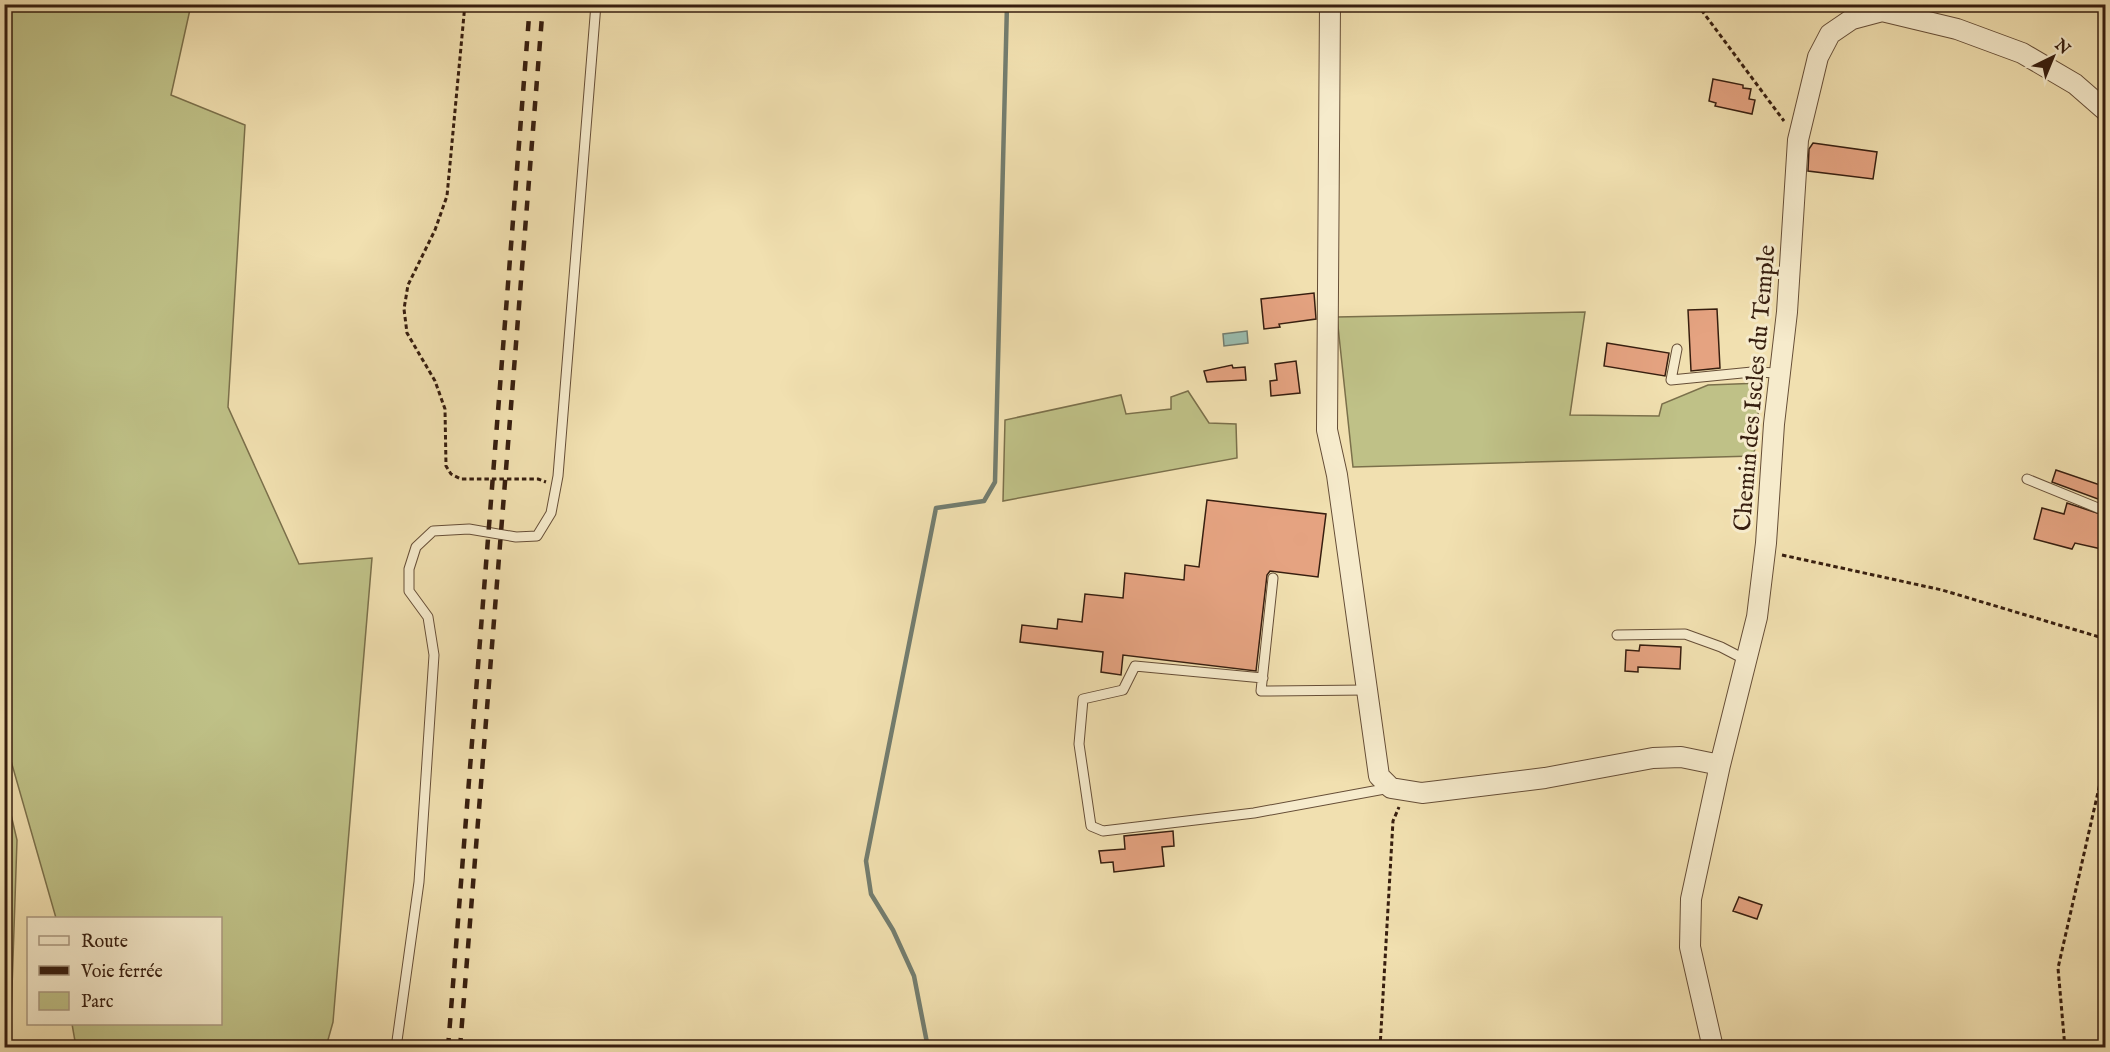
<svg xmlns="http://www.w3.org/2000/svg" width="2110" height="1052" viewBox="0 0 2110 1052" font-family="'IM FELL English',serif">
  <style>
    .green { fill: #bfc187; stroke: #7b704b; stroke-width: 1.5 }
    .water { fill: #9bbdaf; stroke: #737d6f; stroke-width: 1.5 }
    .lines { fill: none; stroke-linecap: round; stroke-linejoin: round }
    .stream { stroke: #737d6f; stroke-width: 4.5 }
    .building { fill: #e5a381; stroke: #371e0f; stroke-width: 1.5 }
    .lane-casing { stroke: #664e37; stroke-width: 11 }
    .street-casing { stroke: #664e37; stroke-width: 22 }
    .path { stroke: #371e0f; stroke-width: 3; stroke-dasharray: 4.5 3; stroke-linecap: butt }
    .lane { stroke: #f6ebcc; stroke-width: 9 }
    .street { stroke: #f6ebcc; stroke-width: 20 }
    .rail { stroke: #371e0f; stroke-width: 4.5; stroke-dasharray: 10 10; stroke-linecap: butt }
    .labels { text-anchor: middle; stroke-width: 6; stroke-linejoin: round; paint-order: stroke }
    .street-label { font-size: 24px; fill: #371e0f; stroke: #f6ebcc }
  </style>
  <rect width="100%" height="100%" fill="#f1e0b0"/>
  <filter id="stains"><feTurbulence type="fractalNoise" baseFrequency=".00333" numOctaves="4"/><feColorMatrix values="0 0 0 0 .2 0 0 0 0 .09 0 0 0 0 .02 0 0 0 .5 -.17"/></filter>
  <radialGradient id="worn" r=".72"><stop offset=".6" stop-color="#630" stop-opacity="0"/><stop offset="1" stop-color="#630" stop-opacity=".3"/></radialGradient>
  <!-- green -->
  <path class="green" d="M5,4L191,5L171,95L245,125L228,407L299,564L372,558L333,1022L326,1047H76L72,1024H220V918H56L5,740Z
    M1585,312L1570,415L1659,416L1662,404L1708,385L1761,383L1754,456L1353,467L1337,317Z
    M1188,391L1209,423L1236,424L1237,458L1003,501L1005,420L1121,395L1126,414L1171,409V397Z
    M5,789L17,840L10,1048L4,1047Z"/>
  <!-- water -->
  <path class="water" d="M1247,331L1248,343L1224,346L1223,334Z"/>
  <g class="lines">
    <!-- stream -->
    <path class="stream" d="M928,1048L914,976L893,930L871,894L866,861L936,508L984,501L995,482L1007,4"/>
  </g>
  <!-- building -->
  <path class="building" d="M1713,79L1743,85V88L1751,89L1749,99L1755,100L1752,114L1715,106L1716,103L1709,101Z
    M1813,143L1877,152L1873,179L1808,171L1809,149Z
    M1314,293L1316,319L1279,324L1280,327L1264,329L1261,299Z
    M1717,309L1720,368L1691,371L1688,310Z
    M1607,343L1669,353L1665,376L1604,366Z
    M1296,361L1300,393L1271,396L1270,381L1277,380L1275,364Z
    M1232,365L1233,368L1245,367L1246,380L1207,382L1204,371Z
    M2056,470L2106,487V502L2052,482Z
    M1207,500L1326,514L1318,577L1270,571L1267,575L1256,671L1123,655L1121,675L1101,672L1103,652L1020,642L1022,625L1057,629L1058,619L1082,622L1085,594L1123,598L1125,573L1184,580L1185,565L1199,567Z
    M2067,503L2106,516V550L2075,543L2072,549L2034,539L2042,508L2064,514Z
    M1640,645L1681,647L1680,669L1638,667V672L1625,671L1626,650L1639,651Z
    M1173,831L1174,846L1162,847L1164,866L1114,872L1113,862L1101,863L1099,851L1125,849L1124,836Z
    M1739,897L1762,905L1757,919L1733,911Z"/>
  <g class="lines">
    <defs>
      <path id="lane" d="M1906,16L1920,4
        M1677,349L1671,380L1752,372L1780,373
        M2027,479L2098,508L2106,509
        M1273,578L1261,691L1366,690
        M1617,635L1685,634L1721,647L1746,660
        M1263,678L1135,666L1123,690L1083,699L1079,744L1091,826L1103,831L1254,813L1390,788
        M396,1048L419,882L434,655L428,617L409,591V569L416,547L433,531L469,529L516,537L537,536L551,513L558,476L596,4"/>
      <path id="street" d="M1330,4L1327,430L1337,475L1379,776L1391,788L1422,793L1545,778L1653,758L1681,757L1720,765
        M1713,1048L1690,947L1691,899L1720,765L1757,617L1766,543L1774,424L1787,312L1798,140L1818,57L1830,34L1852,19L1882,11L1957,29L2022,53L2075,84L2106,111"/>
    </defs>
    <!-- lane casing -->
    <use href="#lane" class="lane-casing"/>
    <!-- street casing -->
    <use href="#street" class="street-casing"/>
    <!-- path -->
    <path class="path" d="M465,4L447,196L435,230L408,285L404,309L407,333L435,381L445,409L446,466L451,474L461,479H538L546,482
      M1697,4L1784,121
      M1782,555L1942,590L2106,639
      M1380,1048L1393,821L1399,807
      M2065,1048L2058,968L2106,757"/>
    <!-- lane -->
    <use href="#lane" class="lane"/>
    <!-- street -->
    <use href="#street" class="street"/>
    <!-- rail -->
    <path class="rail" d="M448,1048L530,4
      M460,1048L543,4"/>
  </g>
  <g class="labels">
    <!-- street labels -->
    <g class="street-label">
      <text transform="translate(1754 388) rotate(-85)" y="8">Chemin des Iscles du Temple</text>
    </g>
  </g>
  <!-- margin -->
  <rect width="2110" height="1052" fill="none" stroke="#f1e0b0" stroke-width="24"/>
  <rect x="6" y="6" width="2098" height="1040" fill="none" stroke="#371e0f" stroke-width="3"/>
  <rect x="12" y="12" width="2086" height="1028" fill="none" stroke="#371e0f" stroke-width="1.5"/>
  <!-- legend -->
  <rect x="27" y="917" width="195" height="108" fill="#f6ebcc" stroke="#aa9980" stroke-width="1.5"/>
  <rect x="39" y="936" width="30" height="9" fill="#f6ebcc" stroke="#aa9980" stroke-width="1.5"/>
  <text x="81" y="947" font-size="18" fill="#371e0f">Route</text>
  <rect x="39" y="966" width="30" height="9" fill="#371e0f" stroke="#aa9980" stroke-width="1.5"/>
  <text x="81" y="977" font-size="18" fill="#371e0f">Voie ferrée</text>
  <rect x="39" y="992" width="30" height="18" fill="#bfc187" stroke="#aa9980" stroke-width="1.5"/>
  <text x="81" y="1007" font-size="18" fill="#371e0f">Parc</text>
  <!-- north arrow -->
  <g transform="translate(2053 57) rotate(43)" stroke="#f6ebcc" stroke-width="4.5" paint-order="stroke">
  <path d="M0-4.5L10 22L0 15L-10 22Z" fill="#371e0f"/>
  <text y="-9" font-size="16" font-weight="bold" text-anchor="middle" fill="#371e0f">N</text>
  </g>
  <rect width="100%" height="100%" filter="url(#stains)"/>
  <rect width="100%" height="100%" fill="url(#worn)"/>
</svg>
